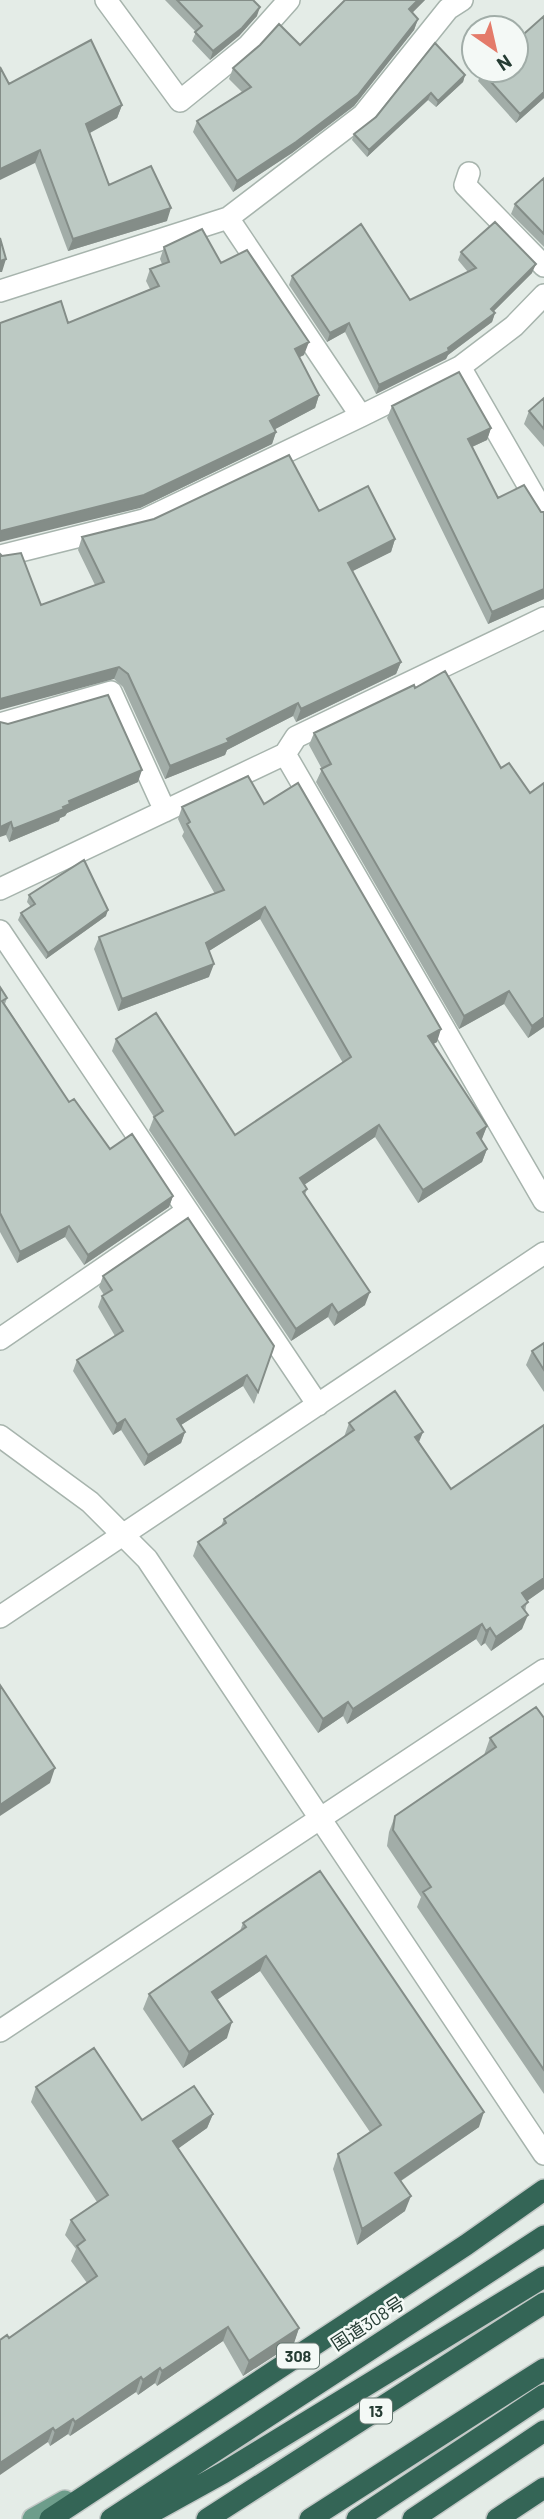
<svg xmlns="http://www.w3.org/2000/svg" width="544" height="2519" viewBox="0 0 544 2519" font-family="Barlow,'Noto Sans JP',sans-serif">
  <style>
    .lines { fill: none; stroke-linecap: round; stroke-linejoin: round }
    .minor-casing { stroke: #a7b4ad; stroke-width: 24 }
    .major-casing { stroke: #c2c8c6; stroke-width: 24 }
    .highway-casing { stroke: #c2c8c6; stroke-width: 24 }
    .minor { stroke: #fff; stroke-width: 21 }
    .major { stroke: #6d9d8b; stroke-width: 21 }
    .highway { stroke: #346556; stroke-width: 21 }
    .wall { fill: #a2ada8 }
    .shaded-wall { fill: #848d88 }
    .building { fill: #bcc9c3; stroke: #848d88; stroke-width: 2 }
    .labels { text-anchor: middle; stroke-width: 5; stroke-linejoin: round; paint-order: stroke }
    .shield { fill: #f4f9f6; stroke: #63756e; stroke-width: 2 }
    .shield-label { font-size: 16px; font-weight: bold; fill: #253c33 }
    .street-label { font-size: 18px; fill: #253c33; stroke: #f4f9f6 }
  </style>
  <rect width="100%" height="100%" fill="#e4ece7"/>
  <g class="lines">
    <defs>
      <path id="minor" d="M106,0L180,101L248,46L289,0
        M469,173L465,185L544,266
        M228,218L361,416
        M0,291L228,218L363,115L448,9L462,0
        M460,367L544,513
        M0,556L144,520L361,416L460,367L514,326L544,295
        M0,724L111,692L165,811
        M285,754L544,1201
        M0,889L285,754L296,737L544,618
        M0,931L318,1405
        M0,1339L187,1211
        M0,1436L90,1502L147,1559L544,2154
        M0,1617L544,1253
        M0,2031L544,1670"/>
      <path id="major" d="M33,2519L65,2501"/>
      <path id="highway" d="M50,2519L466,2245L544,2190
        M111,2519L544,2236
        M140,2519L223,2473L544,2277
        M207,2519L544,2303
        M310,2519L544,2369
        M357,2519L544,2395
        M413,2519L544,2431
        M497,2519L544,2488"/>
    </defs>
    <!-- minor casing -->
    <use href="#minor" class="minor-casing"/>
    <!-- major casing -->
    <use href="#major" class="major-casing"/>
    <!-- highway casing -->
    <use href="#highway" class="highway-casing"/>
    <!-- minor -->
    <use href="#minor" class="minor"/>
    <!-- major -->
    <use href="#major" class="major"/>
    <!-- highway -->
    <use href="#highway" class="highway"/>
  </g>
  <!-- wall -->
  <path class="wall" d="M165,0H253L257,16L239,36L210,60L192,41L196,32Z
    M345,0H425L412,13L418,19L414,30L354,106L292,153L233,192L193,132L197,121L242,92L229,79L233,68L300,45Z
    M544,16V98L516,123L478,81L482,72Z
    M465,75L463,82L436,107L428,100L367,157L352,140L354,134Z
    M9,84L122,105L117,118L90,133L109,185L167,221L68,251L35,163Z
    M544,178V247L511,214L515,204Z
    M164,247L221,263L304,355L299,357L319,395L315,408L275,429L276,432L272,444L140,508L68,323L150,289L146,281L150,269L162,264L160,259Z
    M461,252L532,273L494,311L495,313L492,322L448,355L446,359L376,394L345,332L327,342L289,285L292,276L410,300L468,272L458,260Z
    M544,398V447L524,424L529,411Z
    M392,406L491,428L487,440L472,447L498,498L544,512V599L488,624L387,418Z
    M319,511L395,539L391,552L352,571L401,662L396,674L296,722L293,716L227,750L225,755L165,779L123,687L114,679L41,605L95,585L78,550L82,537Z
    M0,722L138,782L67,813L65,816L60,818L59,821L9,842L6,835Z
    M314,733L544,1027L528,1038L504,1004L459,1029L316,782L322,769L309,745Z
    M264,804L437,1042L433,1044L487,1126L481,1140L487,1149L482,1162L418,1203L375,1137L304,1185L307,1189L305,1195L365,1305L334,1326L328,1317L291,1341L149,1130L154,1117L112,1051L116,1039L235,1135L343,1063L260,919L209,951V977L118,1011L94,949L99,937L215,894L182,836L184,832L178,819L182,807Z
    M29,895L106,916L46,959L18,920L21,913L31,907L27,902Z
    M0,987L7,998L5,1004L69,1102L110,1149L173,1196L169,1207L84,1265L65,1237L17,1263L0,1232Z
    M103,1276L274,1346L254,1404L243,1386L181,1425L185,1432L181,1443L144,1466L121,1430L113,1435L73,1371L77,1360L115,1336L98,1307L102,1296L104,1295L99,1287Z
    M544,1343V1392L526,1365L532,1351Z
    M349,1423L423,1432L419,1442L451,1489L544,1425V1589L527,1601L522,1629L491,1651L485,1643L481,1646L476,1639L347,1724L343,1716L318,1733L193,1556L198,1542L221,1526L224,1519L344,1437Z
    M544,1718V2094L417,1907L421,1897L387,1846L389,1832L395,1816L484,1755L490,1738Z
    M243,1923L479,2127L401,2181L405,2211L357,2245L333,2169L338,2154L370,2132L260,1971L217,2000L227,2038L183,2068L143,2009L149,1994L240,1931Z
    M36,2087L142,2120L213,2114L207,2128L178,2148L299,2328L294,2343L243,2376L223,2341L157,2386L155,2383L138,2395L136,2392L70,2436L68,2434L50,2446L48,2442L87,2283L71,2261L76,2249L65,2235L71,2220L97,2202L31,2102Z"/>
  <!-- shaded-wall -->
  <path class="shaded-wall" d="M418,0H425L405,20L409,9Z
    M260,7L257,16L239,36L210,60L213,51Z
    M418,19L414,30L354,106L292,153L233,192L237,181Z
    M465,75L463,82L436,107L438,101Z
    M544,92V98L516,123L520,114Z
    M431,93L428,100L367,157L369,150Z
    M122,105L117,118L82,137L86,124Z
    M40,150L35,163L0,180V169Z
    M171,208L167,221L68,251L73,239Z
    M6,259L2,272H0V261Z
    M536,264L532,273L488,317L491,309Z
    M495,313L492,322L448,355L446,359L376,394L379,385L448,348Z
    M349,323L345,332L327,342L330,333Z
    M309,342L304,355L290,362L295,349Z
    M319,395L315,408L266,434L270,421Z
    M491,428L487,440L463,451L468,439Z
    M276,432L272,444L140,508L0,542V532L1,531Z
    M395,539L391,552L343,576L348,563Z
    M544,589V599L488,624L492,612Z
    M401,662L396,674L296,722L301,709Z
    M119,667L114,679L0,710V699Z
    M298,703L293,716L227,750L225,755L165,779L170,766L227,739Z
    M142,770L138,782L67,813L65,816L60,818L59,821L9,842L13,829L63,807L69,801Z
    M11,822L6,835L0,837V827Z
    M265,907L260,919L201,956L206,943Z
    M108,910L106,916L46,959L48,953Z
    M214,964L209,977L118,1011L122,999Z
    M509,991L504,1004L459,1029L464,1016Z
    M544,1017V1027L528,1038L532,1026Z
    M441,1029L437,1042L424,1049L428,1036Z
    M379,1125L375,1137L295,1191L300,1178Z
    M487,1126L482,1139L472,1146L477,1133Z
    M487,1149L482,1162L418,1203L423,1190Z
    M173,1196L169,1207L84,1265L88,1255Z
    M69,1226L65,1237L17,1263L20,1252Z
    M370,1292L365,1305L334,1326L338,1313Z
    M332,1304L328,1317L291,1341L296,1329Z
    M247,1375L243,1386L173,1430L177,1419Z
    M125,1419L121,1430L113,1435L117,1424Z
    M185,1432L181,1443L144,1466L148,1455Z
    M423,1432L417,1446L415,1437Z
    M544,1578V1589L517,1608L522,1593Z
    M528,1615L522,1629L491,1651L496,1637Z
    M482,1624L476,1639L347,1724L353,1709Z
    M490,1628L485,1643L481,1646L486,1631Z
    M348,1702L343,1716L318,1733L323,1719Z
    M55,1768L50,1783L0,1816V1805Z
    M266,1956L260,1971L206,2007L212,1992Z
    M232,2022L227,2038L183,2068L189,2052Z
    M484,2112L479,2127L390,2188L395,2173Z
    M213,2114L207,2128L168,2156L173,2141Z
    M411,2196L405,2211L357,2245L362,2229Z
    M228,2327L223,2341L157,2386L162,2371Z
    M299,2328L294,2343L243,2376L249,2361Z
    M160,2368L155,2383L138,2395L143,2380Z
    M141,2377L136,2392L70,2436L75,2422Z
    M73,2419L68,2434L50,2446L55,2431Z
    M53,2428L48,2442L0,2475V2463Z"/>
  <!-- building -->
  <path class="building" d="M177,0H253L260,7L242,28L213,51L195,32L202,26Z
    M345,0H418L409,9L418,19L358,95L296,142L237,181L197,121L251,87L233,68L260,45L279,24L300,45Z
    M544,16V92L520,114L482,72L484,70H516V41Z
    M91,40L122,105L86,124L109,185L151,166L171,208L73,239L40,150L0,169V67L9,84Z
    M435,43L465,75L438,101L431,93L369,150L354,134L376,117Z
    M544,178V234L515,204Z
    M495,222L536,264L491,309L495,313L448,348L449,351L379,385L349,323L330,333L292,276L361,224L410,300L476,268L461,252Z
    M202,229L221,263L247,250L309,342L295,349L319,395L270,421L276,432L144,495L1,531L0,532V323L61,301L68,323L159,286L150,269L169,262L164,247Z
    M0,238L6,259L0,261Z
    M459,372L491,428L468,439L498,498L524,485L541,512H544V589L492,612L392,406Z
    M544,398V429L529,411Z
    M289,455L319,511L368,486L395,539L348,563L401,662L301,709L298,703L227,739L229,742L170,766L128,674L119,667L0,699V554L2,556L21,553L41,605L104,582L82,537L154,519Z
    M445,671L501,768L509,763L530,793L544,783V1017L532,1026L509,991L464,1016L321,769L331,764L314,733L414,685L415,688Z
    M108,695L142,770L69,801L70,804L63,807L64,809L13,829L11,822L0,827V722L8,724Z
    M248,776L264,804L298,783L441,1029L428,1036L487,1126L477,1133L487,1149L423,1190L379,1125L300,1178L307,1189L303,1192L370,1292L338,1313L332,1304L296,1329L154,1117L163,1111L116,1039L156,1013L235,1135L351,1057L265,907L206,943L214,964L122,999L99,937L224,890L187,824L190,822L182,807Z
    M84,860L108,910L48,953L21,913L35,904L29,895Z
    M0,987L7,998L2,1001L69,1102L74,1099L110,1149L132,1134L173,1196L88,1255L69,1226L20,1252L0,1213Z
    M188,1218L274,1346L258,1392L247,1375L177,1419L185,1432L148,1455L125,1419L117,1424L77,1360L123,1331L102,1296L112,1290L103,1276Z
    M544,1343V1370L532,1351Z
    M395,1391L423,1432L415,1437L451,1489L544,1425V1578L522,1593L528,1602L522,1607L528,1615L496,1637L490,1628L486,1631L482,1624L353,1709L348,1702L323,1719L198,1542L226,1523L224,1519L354,1430L349,1423Z
    M0,1685L55,1768L0,1805Z
    M536,1707L544,1718V2070L423,1892L431,1887L393,1830L395,1816L496,1747L490,1738Z
    M320,1871L484,2112L395,2173L411,2196L362,2229L338,2154L381,2125L266,1956L212,1992L232,2022L189,2052L149,1994L246,1927L243,1923Z
    M94,2048L142,2120L194,2086L213,2114L173,2141L299,2328L249,2361L228,2327L162,2371L160,2368L143,2380L141,2377L75,2422L73,2419L55,2431L53,2428L0,2463V2340L7,2335L9,2338L97,2276L77,2246L85,2240L71,2220L108,2195L36,2087Z"/>
  <g class="labels">
    <!-- shield labels -->
    <g class="shield">
      <rect x="277" y="2343.5" width="42" height="25" rx="5"/>
      <rect x="360" y="2398.5" width="32" height="25" rx="5"/>
    </g>
    <g class="shield-label">
      <text x="298" y="2362">308</text>
      <text x="376" y="2417">13</text>
    </g>
    <!-- street labels -->
    <g class="street-label">
      <text transform="translate(368 2324) rotate(-33)" y="6">国道308号</text>
    </g>
  </g>
  <!-- north arrow -->
  <g transform="translate(495 49) rotate(146)"><circle r="33" fill="#f4f9f6" stroke="#a1ada8" stroke-width="2"/>
  <path d="M0-5L12 26L0 18L-12 26Z" fill="#e47b6a"/>
  <text y="-10" font-size="19" font-weight="bold" text-anchor="middle" fill="#253c33">N</text>
  </g>
</svg>
